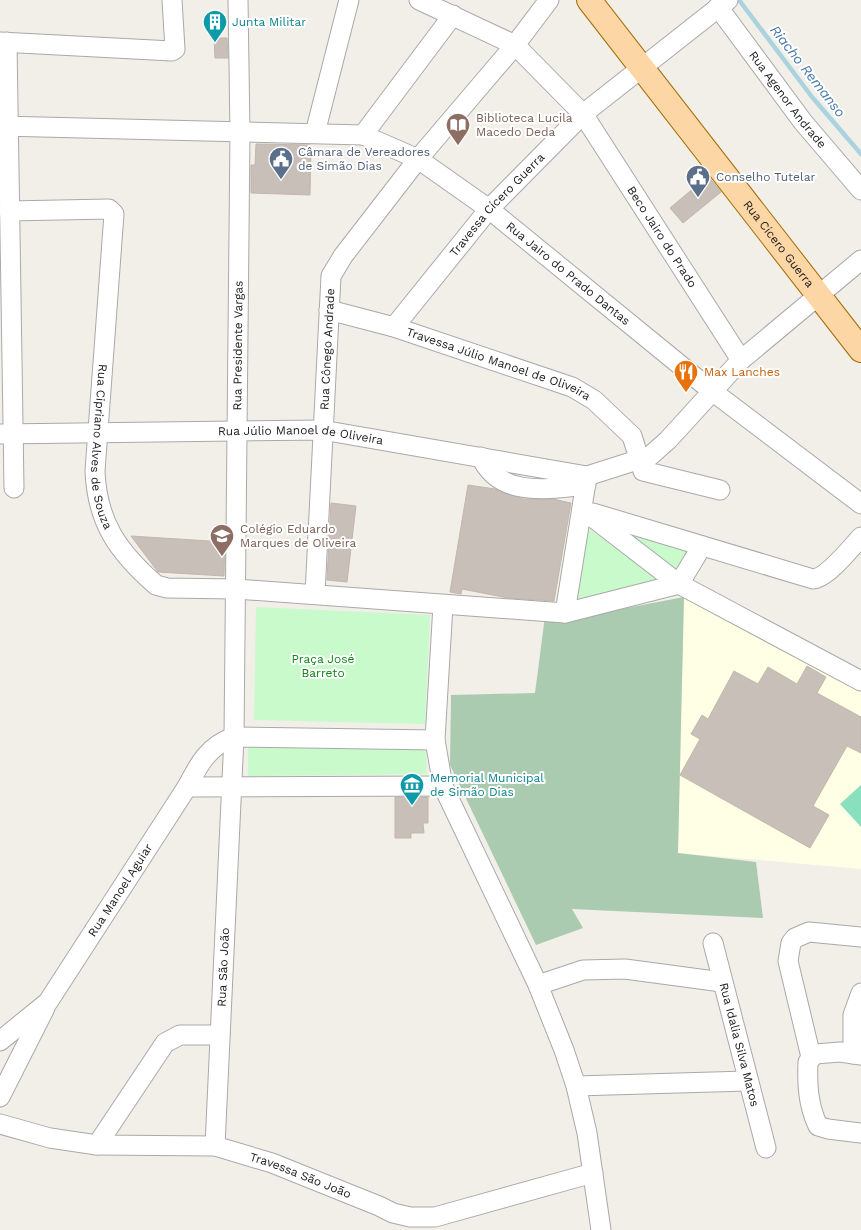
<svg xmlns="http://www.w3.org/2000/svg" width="861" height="1230" viewBox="0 0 861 1230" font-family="'Work Sans',sans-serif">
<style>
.education{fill:#ffffe5}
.cemetery{fill:#aacbaf}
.park{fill:#c8facc}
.pitch{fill:#88e0be}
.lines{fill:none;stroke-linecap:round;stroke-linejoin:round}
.stream{stroke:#aad3df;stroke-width:4.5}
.building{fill:#c7bfb8;stroke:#c4b6ab}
.minor-casing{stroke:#a9a9a9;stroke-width:21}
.major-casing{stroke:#a06b00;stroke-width:26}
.minor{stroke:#fff;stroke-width:19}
.major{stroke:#fcd6a4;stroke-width:24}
.labels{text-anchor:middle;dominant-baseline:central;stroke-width:4;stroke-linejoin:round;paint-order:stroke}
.culture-label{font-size:12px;fill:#0d838f;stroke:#fff;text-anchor:start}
.street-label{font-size:12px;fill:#222;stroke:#fff}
.education-label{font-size:12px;fill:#785e54;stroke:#fff;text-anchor:start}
.service-label{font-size:12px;fill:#4e5e75;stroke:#fff;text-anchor:start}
.food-label{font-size:12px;fill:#c56008;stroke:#fff;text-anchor:start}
.park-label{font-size:12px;fill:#0c8416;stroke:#fff}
.water-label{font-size:14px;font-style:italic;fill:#4a7aab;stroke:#fff}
</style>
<rect width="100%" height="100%" fill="#f2efe9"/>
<polygon class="education" points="684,597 861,690 861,869 678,853"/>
<polygon class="cemetery" points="684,597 678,853 756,862 763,918 572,909 583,928 536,945 450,765 451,695 535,693 545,616 564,620"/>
<g class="park">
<polygon points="623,525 690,548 675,570 620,534"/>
<polygon points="586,527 658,577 658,586 575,599"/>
<polygon points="256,607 430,615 425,724 254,720"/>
<polygon points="248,746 426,750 427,774 248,776"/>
</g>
<polygon class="pitch" points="861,785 861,827 840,804"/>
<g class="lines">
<polyline class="stream" points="739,0 812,97 861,154"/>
</g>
<g class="building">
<polygon points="214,38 227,38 228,58 215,58"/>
<polygon points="256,144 311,145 310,195 251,193 251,165 255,165"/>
<polygon points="708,176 721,192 683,223 670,208"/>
<polygon points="468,485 495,489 524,499 553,499 571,503 554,601 508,598 462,589 461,594 450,592"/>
<polygon points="331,503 356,506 347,582 327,580"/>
<polygon points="131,536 225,542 224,576 158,572"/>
<polygon points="807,666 826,677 817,693 861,717 861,753 847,746 813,806 829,815 810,848 680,775 700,739 691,734 702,715 708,719 734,671 758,684 768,667 797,684"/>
<polygon points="395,797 428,797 428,823 423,823 424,833 411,833 411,838 395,838"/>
</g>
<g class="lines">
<defs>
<g id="minor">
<path id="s1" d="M419 0 515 45 583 114 741 360"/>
<path id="s2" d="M718 7 803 122 861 190"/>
<polyline points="0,42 172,51 175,49 172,0"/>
<polyline points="7,42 14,488"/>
<path id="s3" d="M0 126 363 135 418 159 489 209 712 391 861 504"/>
<polyline points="315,133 349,0"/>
<polyline points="363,135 453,15"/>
<path id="s4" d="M9 211 109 209 114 214 95 471C97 522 118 552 156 585L167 588 236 589 565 613 679 584 702 546"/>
<path id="s5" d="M329 310 394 327 572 387 594 400 632 436 643 471 720 490"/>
<path id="s6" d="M394 327 489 209 583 114 728 0"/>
<path id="s7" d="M0 434 322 430 587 476 650 456 668 440 741 360 861 260"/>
<path d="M481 457C500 498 548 489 586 485"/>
<polyline points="583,510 679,584 861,681"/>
<path d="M593 513 813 579C827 578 851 548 861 537"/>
<path id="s8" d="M315 594 331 276 343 256 418 159 515 45 549 0"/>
<polyline points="443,605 435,740 443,786 538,985 564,1050 576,1086 587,1133 601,1230"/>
<polyline points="565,613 587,476"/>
<polyline points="187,787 443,786"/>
<path id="s9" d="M713 943 766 1148"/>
<polyline points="538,985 583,970 625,969 722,982"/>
<path id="s10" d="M0 1041 48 1002 187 787C199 764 208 746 234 737L435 740"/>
<polyline points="853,1054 853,1015 861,993"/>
<path d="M861 1055 840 1052 815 1054 808 1062C807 1084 808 1105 818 1126L828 1129 861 1133"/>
<polyline points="811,1057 788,961 791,943 795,938 809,932 861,937"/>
<polyline points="576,1086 747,1081"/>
<polyline points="0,1097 45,1008"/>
<path id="s11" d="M0 1124 50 1138 97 1145 215 1146 272 1163 379 1206 393 1213 410 1217H435L593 1173"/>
<polyline points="97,1145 165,1043 180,1035 220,1035"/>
<path id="s12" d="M215 1146 234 737 240 132 238 0"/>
</g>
<g id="major">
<path id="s13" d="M589 0 861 350"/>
</g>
</defs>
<use href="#minor" class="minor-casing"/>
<use href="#major" class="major-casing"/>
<use href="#minor" class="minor"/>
<use href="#major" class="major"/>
</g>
<defs>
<symbol id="building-pin" viewBox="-11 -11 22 30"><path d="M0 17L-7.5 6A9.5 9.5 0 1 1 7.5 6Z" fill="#0f9aa8" stroke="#fff"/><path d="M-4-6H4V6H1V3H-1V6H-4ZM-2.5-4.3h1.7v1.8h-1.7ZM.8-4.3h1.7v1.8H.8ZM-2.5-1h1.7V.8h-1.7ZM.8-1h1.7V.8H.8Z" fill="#fff"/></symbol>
<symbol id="library-pin" viewBox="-11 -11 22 30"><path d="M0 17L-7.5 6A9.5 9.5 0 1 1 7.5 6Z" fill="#8d6e63" stroke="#fff"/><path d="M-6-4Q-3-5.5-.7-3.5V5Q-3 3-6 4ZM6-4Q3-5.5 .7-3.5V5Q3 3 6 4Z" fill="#fff"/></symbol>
<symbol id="civic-pin" viewBox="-11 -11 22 30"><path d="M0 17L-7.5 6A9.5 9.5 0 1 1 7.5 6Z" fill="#5c6f8a" stroke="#fff"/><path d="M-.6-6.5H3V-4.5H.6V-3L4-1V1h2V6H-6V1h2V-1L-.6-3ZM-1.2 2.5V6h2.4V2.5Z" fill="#fff"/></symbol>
<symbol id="restaurant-pin" viewBox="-11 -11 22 30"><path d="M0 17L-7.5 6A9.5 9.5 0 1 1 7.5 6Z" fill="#e8710a" stroke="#fff"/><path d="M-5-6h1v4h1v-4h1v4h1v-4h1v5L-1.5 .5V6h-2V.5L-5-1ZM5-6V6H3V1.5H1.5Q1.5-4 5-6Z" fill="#fff"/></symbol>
<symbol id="school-pin" viewBox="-11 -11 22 30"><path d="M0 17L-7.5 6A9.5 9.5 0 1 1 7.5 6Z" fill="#8d6e63" stroke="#fff"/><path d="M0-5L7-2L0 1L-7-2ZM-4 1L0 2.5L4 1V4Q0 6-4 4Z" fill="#fff"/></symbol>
<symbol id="museum-pin" viewBox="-11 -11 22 30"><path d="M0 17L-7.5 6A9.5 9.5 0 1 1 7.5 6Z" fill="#0f9aa8" stroke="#fff"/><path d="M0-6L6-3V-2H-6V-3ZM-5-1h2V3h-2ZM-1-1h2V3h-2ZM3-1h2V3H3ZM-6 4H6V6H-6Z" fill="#fff"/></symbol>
</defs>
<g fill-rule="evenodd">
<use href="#building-pin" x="201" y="8" width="28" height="38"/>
<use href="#library-pin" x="444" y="111" width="28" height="38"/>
<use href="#civic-pin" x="267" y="145" width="28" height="38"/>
<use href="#civic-pin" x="684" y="163" width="28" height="38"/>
<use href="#restaurant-pin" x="672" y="358" width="28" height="38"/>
<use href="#school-pin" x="208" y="522" width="28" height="38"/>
<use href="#museum-pin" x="398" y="771" width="28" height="38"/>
</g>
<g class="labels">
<g class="culture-label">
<text x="232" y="22">Junta Militar</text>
<text x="430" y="778">Memorial Municipal<tspan x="430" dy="14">de Simão Dias</tspan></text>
</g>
<g class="street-label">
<text stroke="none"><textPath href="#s2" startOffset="116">Rua Agenor Andrade</textPath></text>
<text stroke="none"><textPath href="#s6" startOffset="160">Travessa Cícero Guerra</textPath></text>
<text stroke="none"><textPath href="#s1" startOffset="349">Beco Jairo do Prado</textPath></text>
<text stroke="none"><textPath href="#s13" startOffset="309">Rua Cícero Guerra</textPath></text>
<text stroke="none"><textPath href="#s3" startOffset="612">Rua Jairo do Prado Dantas</textPath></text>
<text stroke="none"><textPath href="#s12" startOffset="801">Rua Presidente Vargas</textPath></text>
<text stroke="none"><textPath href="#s8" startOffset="245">Rua Cônego Andrade</textPath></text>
<text stroke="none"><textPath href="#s5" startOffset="178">Travessa Júlio Manoel de Oliveira</textPath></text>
<text stroke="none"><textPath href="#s7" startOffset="301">Rua Júlio Manoel de Oliveira</textPath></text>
<text stroke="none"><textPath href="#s4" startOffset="341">Rua Cipriano Alves de Souza</textPath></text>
<text stroke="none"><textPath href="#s10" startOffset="195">Rua Manoel Aguiar</textPath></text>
<text stroke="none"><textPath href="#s12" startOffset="179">Rua São João</textPath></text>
<text stroke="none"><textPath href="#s9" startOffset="105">Rua Idalia Silva Matos</textPath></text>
<text stroke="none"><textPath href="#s11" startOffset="308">Travessa São João</textPath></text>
</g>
<g class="education-label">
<text x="476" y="118">Biblioteca Lucila<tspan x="476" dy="14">Macedo Deda</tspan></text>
<text x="240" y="529">Colégio Eduardo<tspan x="240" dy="14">Marques de Oliveira</tspan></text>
</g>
<g class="service-label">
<text x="298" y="152">Câmara de Vereadores<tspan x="298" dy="14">de Simão Dias</tspan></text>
<text x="716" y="177">Conselho Tutelar</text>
</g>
<g class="food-label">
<text x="704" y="372">Max Lanches</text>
</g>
<g class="park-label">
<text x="323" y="659">Praça José<tspan x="323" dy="14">Barreto</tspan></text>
</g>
<g class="water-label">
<text transform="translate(808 71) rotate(52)">Riacho Remanso</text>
</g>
</g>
</svg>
